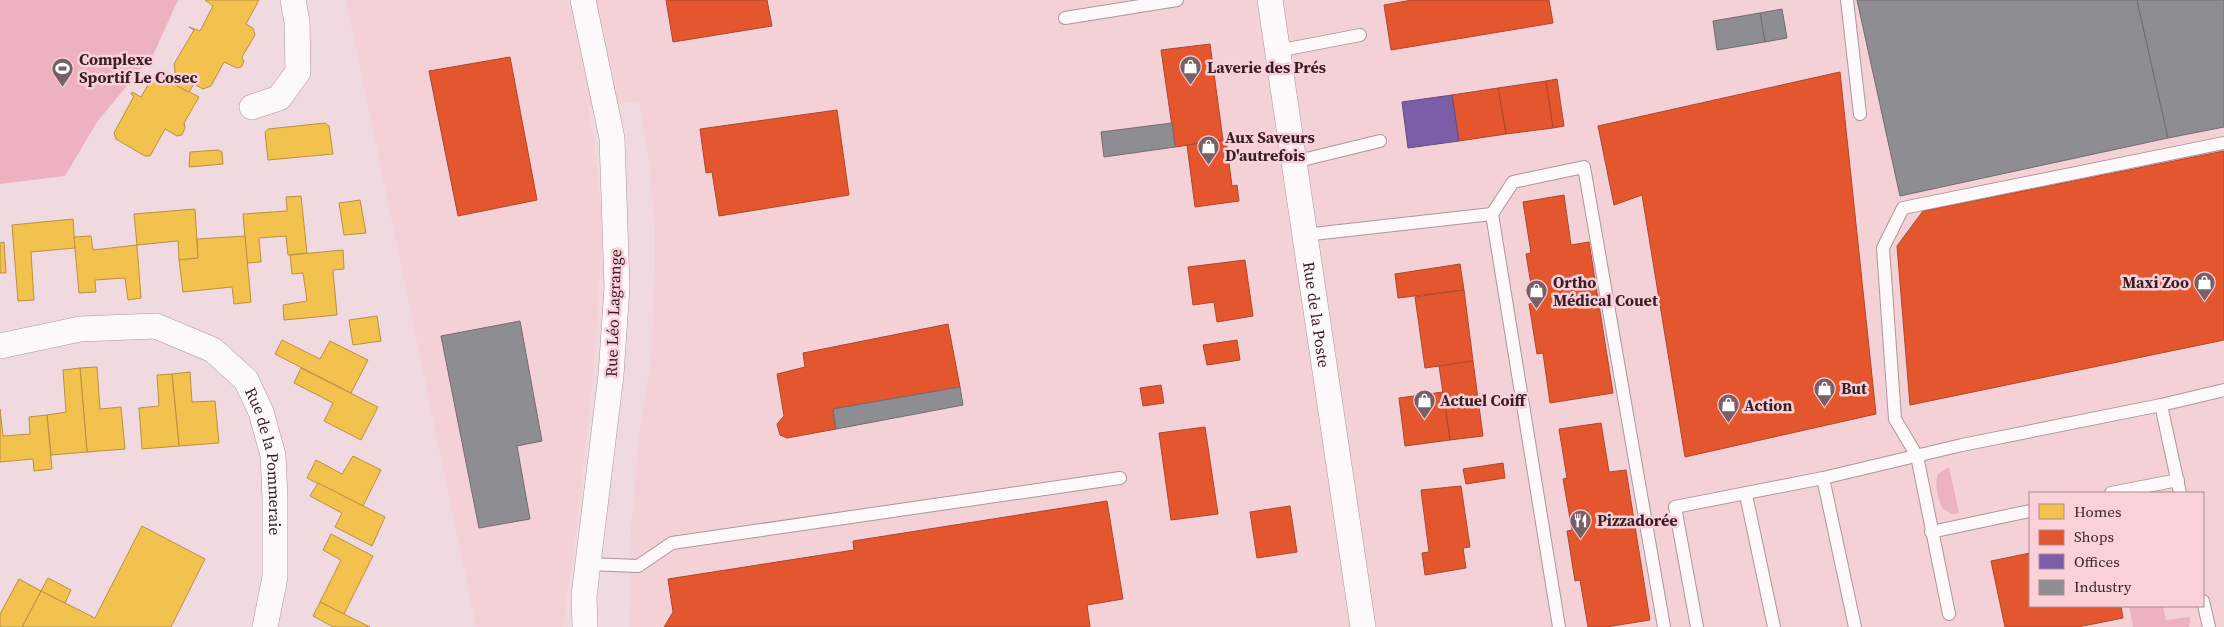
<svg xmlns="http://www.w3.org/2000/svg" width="2224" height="627" viewBox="0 0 2224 627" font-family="'Source Serif 4',serif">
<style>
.built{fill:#f4d0d7;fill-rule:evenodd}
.green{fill:#ecb2c0}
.homes{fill:#f2c14e;stroke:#ba9042}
.shops{fill:#e4572e;stroke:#b0462b}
.offices{fill:#7b5ea7;stroke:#674b80}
.industry{fill:#8d8d92;stroke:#746c71}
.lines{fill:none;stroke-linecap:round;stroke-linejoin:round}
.service-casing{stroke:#ac979b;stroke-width:14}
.minor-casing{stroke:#ac979b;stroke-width:26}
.service{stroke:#fdf9fa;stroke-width:12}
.minor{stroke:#fdf9fa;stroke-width:25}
.labels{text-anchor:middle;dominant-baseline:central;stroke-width:5;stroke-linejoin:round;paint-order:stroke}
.poi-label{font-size:16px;font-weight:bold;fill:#381f25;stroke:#fad1d9;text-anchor:start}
.street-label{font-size:16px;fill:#381f25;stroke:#fad1d9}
</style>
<rect width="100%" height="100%" fill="#f1dadf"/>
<path class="built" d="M346 0H2224V627H630L631 526 640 428 651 359 655 275V227L649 161 639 101 588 108 595 146 603 231 593 378 575 542 563 627H476ZM2030 493H2203V606H2030Z"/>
<g class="green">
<polygon points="0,0 178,0 154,53 97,122 65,176 0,184"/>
<path d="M1949 467 1959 513 1952 514 1942 508C1938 496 1934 486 1938 474Z"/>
<polygon points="2129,606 2163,606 2166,620 2190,617 2189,627 2133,627"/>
</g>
<g class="homes">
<polygon points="205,0 259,0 246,24 253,28 255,35 242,57 244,62 241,67 237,68 224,62 211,86 203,89 175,73 174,64 194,30 189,27 200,31 213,6"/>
<polygon points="160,76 199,97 184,123 185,128 182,135 177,136 165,129 150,156 145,156 116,139 114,133 134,96 131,94 132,92 141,97 152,78"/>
<polygon points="182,77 194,84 189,92 177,86"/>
<polygon points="325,123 329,126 333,154 268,160 265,132 268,129"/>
<polygon points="218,150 222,152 223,164 189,167 190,152"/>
<polygon points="301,196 307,253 288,255 286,236 259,238 261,262 247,263 243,214 287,211 286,197"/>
<polygon points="360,200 366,233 344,235 339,203"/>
<polygon points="195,209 198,258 179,260 178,241 137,245 134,214"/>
<polygon points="73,219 75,248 31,252 34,300 18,301 12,225"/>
<polygon points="91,236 93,250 137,245 141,298 128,300 125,278 95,280 96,292 79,293 74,237"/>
<polygon points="245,236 251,302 234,304 232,287 183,292 179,260 198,258 197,239"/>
<polygon points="4,242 6,273 0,273 0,243"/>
<polygon points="343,250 344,269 333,270 337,315 284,320 283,305 307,301 303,273 292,274 290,255"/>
<polygon points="377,316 381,341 353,345 349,320"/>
<polygon points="282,340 320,359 330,341 368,360 351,393 275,354"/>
<polygon points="97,367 100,409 121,407 125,449 87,452 80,368"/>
<polygon points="80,368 87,452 51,455 47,415 66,412 63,370"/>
<polygon points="301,368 378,407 361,440 324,421 333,403 294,383"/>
<polygon points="190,372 192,402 215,401 219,443 179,446 172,374"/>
<polygon points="172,374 179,446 142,449 139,408 159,406 157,375"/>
<polygon points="0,409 3,436 30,434 29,417 47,415 52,469 34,471 33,459 0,462"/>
<polygon points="353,456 381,470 363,506 307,478 316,460 342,474"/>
<polygon points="318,483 385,517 372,546 335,527 342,513 310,496"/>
<polygon points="142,526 205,559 171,627 22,627 41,591 95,618"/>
<polygon points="331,534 373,556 344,614 320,602 341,560 323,550"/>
<polygon points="48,578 71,590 65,603 41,591"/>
<polygon points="19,579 41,591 22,627 0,627 0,614"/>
<polygon points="320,602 370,627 333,627 313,616"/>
</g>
<g class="shops">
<polygon points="666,0 767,0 772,26 673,42"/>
<polygon points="1412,0 1549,0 1553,23 1391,50 1384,5"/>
<polygon points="1210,44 1223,140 1175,147 1161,50"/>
<polygon points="510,57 537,200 458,216 429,71"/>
<polygon points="1840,72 1876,414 1685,457 1642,195 1614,205 1598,126"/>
<polygon points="1557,79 1564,126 1553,128 1546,81"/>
<polygon points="1546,81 1553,128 1506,134 1498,88"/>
<polygon points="1498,88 1506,134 1459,141 1452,95"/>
<polygon points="837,110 849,195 719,216 712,172 706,173 700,129"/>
<polygon points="1226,140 1232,186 1237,185 1239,201 1195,207 1187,145"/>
<polygon points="2224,151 2224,340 1910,405 1897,246 1923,211"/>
<polygon points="1564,195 1571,245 1589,242 1613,393 1550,403 1543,353 1537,354 1529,304 1534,303 1526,254 1531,253 1523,202"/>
<polygon points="1245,260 1253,316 1217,322 1214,302 1193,305 1188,267"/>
<polygon points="1460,264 1464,290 1398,298 1395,274"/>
<polygon points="1464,290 1473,361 1425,368 1415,297"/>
<polygon points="948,324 960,387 833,409 836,429 787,438 780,435 777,424 784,416 777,374 805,367 803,353"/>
<polygon points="1237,340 1240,360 1207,365 1203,345"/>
<polygon points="1473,361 1483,436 1450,440 1439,366"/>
<polygon points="1161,385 1164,403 1143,406 1140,388"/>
<polygon points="1443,392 1450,440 1405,446 1399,398"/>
<polygon points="1601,423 1609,472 1626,470 1650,620 1606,627 1588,627 1580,580 1575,581 1567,531 1572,530 1563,479 1567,478 1559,429"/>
<polygon points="1205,427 1218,514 1171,520 1159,433"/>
<polygon points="1503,463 1505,478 1466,484 1463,469"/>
<polygon points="1461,486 1470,547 1463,548 1466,568 1425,575 1422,553 1429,552 1421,490"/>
<polygon points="1107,501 1123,599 1087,605 1090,627 664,627 673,612 668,579 854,550 853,541"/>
<polygon points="1290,506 1297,552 1257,558 1250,512"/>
<polygon points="2030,553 2030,606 2121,606 2123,618 2078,627 2005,627 1991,561"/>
</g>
<polygon class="offices" points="1452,95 1459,141 1408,148 1402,102"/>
<g class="industry">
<polygon points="1857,0 2137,0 2168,138 1900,196"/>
<polygon points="2137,0 2224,0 2224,127 2168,138"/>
<polygon points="1782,9 1787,38 1765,42 1760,13"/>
<polygon points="1760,13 1765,42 1717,50 1713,21"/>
<polygon points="1172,123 1175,147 1104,157 1101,132"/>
<polygon points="520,321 542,441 517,446 530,519 479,528 441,336"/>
<polygon points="960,387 963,405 836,429 833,409"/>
</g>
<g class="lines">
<defs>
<g id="service">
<polyline points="1847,0 1860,114"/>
<polyline points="1065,18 1177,0"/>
<polyline points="1277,51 1360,35"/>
<polyline points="1294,162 1380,141"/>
<polyline points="1492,214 1513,182 1584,167 1664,627"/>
<polyline points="1304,235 1492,214 1559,627"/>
<polyline points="2161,405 2224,390"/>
<polyline points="1823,478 1962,445 2161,405 2180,493"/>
<polyline points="2111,493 2178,480"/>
<polyline points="1746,495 1774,627"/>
<polyline points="1931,532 2030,511"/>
<polyline points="588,564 638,566 672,543 1120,478"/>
<polyline points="2203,601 2209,627"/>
<polyline points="1949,614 1917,456 1895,419 1883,248 1903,208 2224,143"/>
<polyline points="1697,627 1675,507 1823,478 1855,627"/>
</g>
<g id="minor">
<polyline points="583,0 612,138 617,287 611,375 584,596 585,627"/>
<path id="s1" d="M1270 0 1363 627"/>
<polyline points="252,107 279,98 298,72 297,22 293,0"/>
<path id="s2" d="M0 346 80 329 156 326 213 350 246 380 261 412 273 455 275 498V577L265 627"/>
</g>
</defs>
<use href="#service" class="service-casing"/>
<use href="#minor" class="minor-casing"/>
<use href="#service" class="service"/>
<use href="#minor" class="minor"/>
</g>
<defs>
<symbol id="shop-pin" viewBox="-11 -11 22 30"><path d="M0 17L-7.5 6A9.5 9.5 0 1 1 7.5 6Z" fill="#796066" stroke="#fad1d9"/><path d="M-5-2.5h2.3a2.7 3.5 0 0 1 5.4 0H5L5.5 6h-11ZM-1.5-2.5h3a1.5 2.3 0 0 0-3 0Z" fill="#fff"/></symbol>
<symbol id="stadium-pin" viewBox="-11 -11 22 30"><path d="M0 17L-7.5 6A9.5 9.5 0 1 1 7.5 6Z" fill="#796066" stroke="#fad1d9"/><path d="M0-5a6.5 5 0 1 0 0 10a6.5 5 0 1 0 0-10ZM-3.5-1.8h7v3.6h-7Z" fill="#fff"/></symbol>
<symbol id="restaurant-pin" viewBox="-11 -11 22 30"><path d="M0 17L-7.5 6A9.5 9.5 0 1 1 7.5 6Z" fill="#796066" stroke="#fad1d9"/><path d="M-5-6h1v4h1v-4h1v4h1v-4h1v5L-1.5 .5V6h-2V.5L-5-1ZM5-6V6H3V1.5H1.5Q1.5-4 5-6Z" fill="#fff"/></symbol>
</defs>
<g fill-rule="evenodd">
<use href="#shop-pin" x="1178" y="54" width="25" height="34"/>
<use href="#stadium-pin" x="50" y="56" width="25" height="34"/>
<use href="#shop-pin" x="1196" y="134" width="25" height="34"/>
<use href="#shop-pin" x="2192" y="270" width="25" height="34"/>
<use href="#shop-pin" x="1524" y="278" width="25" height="34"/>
<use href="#shop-pin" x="1812" y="376" width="25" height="34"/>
<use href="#shop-pin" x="1412" y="388" width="25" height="34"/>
<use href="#shop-pin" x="1716" y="392" width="25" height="34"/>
<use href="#restaurant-pin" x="1568" y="508" width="25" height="34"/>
</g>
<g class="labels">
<g class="poi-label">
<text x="79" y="59">Complexe<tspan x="79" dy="18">Sportif Le Cosec</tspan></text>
<text x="1207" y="67">Laverie des Prés</text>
<text x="1225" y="137">Aux Saveurs<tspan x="1225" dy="18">D'autrefois</tspan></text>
<text x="1553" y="282">Ortho<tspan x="1553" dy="18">Médical Couet</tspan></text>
<text x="2189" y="282" text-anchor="end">Maxi Zoo</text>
<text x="1841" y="388">But</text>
<text x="1440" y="400">Actuel Coiff</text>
<text x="1744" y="405">Action</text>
<text x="1597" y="520">Pizzadorée</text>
</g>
<g class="street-label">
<text transform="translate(613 313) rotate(-88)">Rue Léo Lagrange</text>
<text stroke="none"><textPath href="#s1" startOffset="318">Rue de la Poste</textPath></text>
<text stroke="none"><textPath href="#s2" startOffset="349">Rue de la Pommeraie</textPath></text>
</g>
</g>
<rect x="2029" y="492" width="175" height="115" fill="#fad1d9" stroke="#ac8a91"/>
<rect x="2039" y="504" width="25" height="15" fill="#f2c14e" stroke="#ac8a91"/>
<text x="2074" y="517" font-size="15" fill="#381f25">Homes</text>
<rect x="2039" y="530" width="25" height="15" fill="#e4572e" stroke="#ac8a91"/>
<text x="2074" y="542" font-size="15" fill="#381f25">Shops</text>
<rect x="2039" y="554" width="25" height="15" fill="#7b5ea7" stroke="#ac8a91"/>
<text x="2074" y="567" font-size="15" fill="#381f25">Offices</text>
<rect x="2039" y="580" width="25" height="15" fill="#8d8d92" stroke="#ac8a91"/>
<text x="2074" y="592" font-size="15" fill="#381f25">Industry</text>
</svg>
